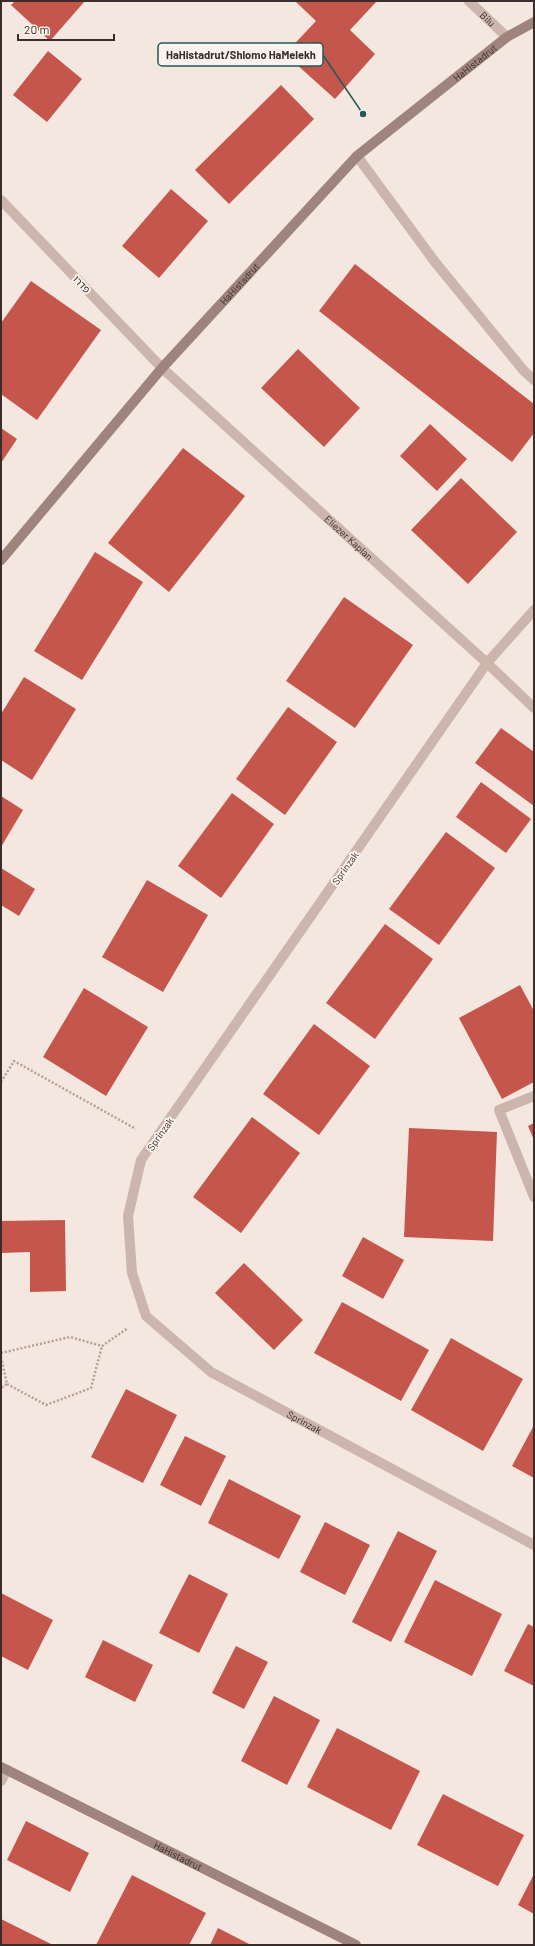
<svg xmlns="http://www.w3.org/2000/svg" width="535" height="1946" viewBox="0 0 535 1946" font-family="Barlow,'Noto Sans Hebrew',sans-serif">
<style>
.building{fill:#c5564c}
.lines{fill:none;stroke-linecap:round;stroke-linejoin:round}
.path{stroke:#b89f96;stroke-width:2.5;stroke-dasharray:2 2;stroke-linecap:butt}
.lane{stroke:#ccb5ac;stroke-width:10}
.street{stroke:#ccb5ac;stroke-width:10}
.secondary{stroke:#9f847d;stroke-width:10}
.labels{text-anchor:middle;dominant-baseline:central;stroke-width:4;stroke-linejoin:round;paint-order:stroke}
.street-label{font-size:10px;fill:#3a2d2b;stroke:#faf2ed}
.leader{fill:none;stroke:#205b56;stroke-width:1.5}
.callout-dot{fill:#205b56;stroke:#faf2ed;stroke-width:1.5}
.callout{fill:#faf2ed;stroke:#205b56;stroke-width:1.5}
.callout-label{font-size:11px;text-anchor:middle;font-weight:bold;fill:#3a2d2b}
</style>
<rect width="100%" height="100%" fill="#f3e7e0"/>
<g class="building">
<polygon points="15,1 85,1 50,41 11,5"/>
<polygon points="295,1 377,1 350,30 375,54 335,99 285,54 316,21"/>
<polygon points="48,51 82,79 47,122 13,95"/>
<polygon points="281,85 314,119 229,204 195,170"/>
<polygon points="171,189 208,221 159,278 122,246"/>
<polygon points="355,264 534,404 534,433 512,462 319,311"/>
<polygon points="31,281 101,330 37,420 1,394 1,323"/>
<polygon points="298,349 360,408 324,447 261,388"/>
<polygon points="430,424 467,459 437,491 400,456"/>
<polygon points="1,428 17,439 1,463"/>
<polygon points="183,448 245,496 169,592 108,543"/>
<polygon points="461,478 517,532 468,584 411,530"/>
<polygon points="95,552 143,582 82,680 34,651"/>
<polygon points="344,597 413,645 355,728 286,681"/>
<polygon points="24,677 76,709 32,780 1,760 1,714"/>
<polygon points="288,707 337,742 285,815 236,779"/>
<polygon points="501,728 534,752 534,806 475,763"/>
<polygon points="481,782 531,819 506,853 456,817"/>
<polygon points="232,793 274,824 221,898 178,866"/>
<polygon points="1,796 23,810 1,847"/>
<polygon points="446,832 495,868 439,945 389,909"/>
<polygon points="1,868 35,889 19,916 1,905"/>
<polygon points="147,880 208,915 163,992 102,957"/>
<polygon points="385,924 433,959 375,1039 326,1003"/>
<polygon points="520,985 534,1011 534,1082 502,1099 459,1018"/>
<polygon points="84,988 148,1027 106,1096 43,1057"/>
<polygon points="314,1024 370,1066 319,1135 263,1094"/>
<polygon points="252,1117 300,1153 241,1233 193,1197"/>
<polygon points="534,1123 534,1140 528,1126"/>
<polygon points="409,1128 497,1132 493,1241 404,1237"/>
<polygon points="65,1220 66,1291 30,1292 30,1252 1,1253 1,1221"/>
<polygon points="363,1237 404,1260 383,1299 342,1276"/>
<polygon points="244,1263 303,1320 274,1350 215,1293"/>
<polygon points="342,1302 429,1350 401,1401 314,1353"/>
<polygon points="451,1338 523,1379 483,1451 411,1410"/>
<polygon points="126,1389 177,1415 143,1483 91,1457"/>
<polygon points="534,1425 534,1478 512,1466"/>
<polygon points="185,1436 226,1456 201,1506 160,1485"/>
<polygon points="229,1479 301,1516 279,1559 208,1523"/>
<polygon points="325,1522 370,1545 345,1595 300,1572"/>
<polygon points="398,1531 437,1551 391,1642 352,1622"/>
<polygon points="189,1574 228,1594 199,1653 159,1633"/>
<polygon points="435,1580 502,1614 472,1676 404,1642"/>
<polygon points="1,1593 53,1620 28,1670 1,1656"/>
<polygon points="528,1624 534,1627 534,1686 504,1671"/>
<polygon points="103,1640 153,1665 135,1702 85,1677"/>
<polygon points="236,1646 268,1662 244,1709 212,1693"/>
<polygon points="274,1696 320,1720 287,1785 241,1761"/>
<polygon points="337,1728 420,1771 391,1830 307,1787"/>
<polygon points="443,1794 524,1835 498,1886 417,1845"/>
<polygon points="26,1821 89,1853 70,1892 7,1860"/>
<polygon points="534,1874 534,1914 518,1905"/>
<polygon points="132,1875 206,1913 189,1945 96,1945"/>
<polygon points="1,1919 53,1945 1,1945"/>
<polygon points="218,1928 251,1945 210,1945"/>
</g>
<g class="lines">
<g class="path">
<polyline points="1,1082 14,1061 136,1129"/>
<polyline points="1,1353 70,1337 102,1346 128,1328"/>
<polyline points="1,1357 7,1384 1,1388"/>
<polyline points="7,1384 46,1405 91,1388 102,1346"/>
</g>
<g class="lane">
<polyline points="357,156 435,262 524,371 534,380"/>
<polyline points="534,1096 499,1110 534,1197"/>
</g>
<g class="street">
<path id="s1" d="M469 1 507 37"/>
<path id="s2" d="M1 200 162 368 487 663 534 708"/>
<path id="s3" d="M534 610 487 663 141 1160 128 1216 132 1273 146 1316 211 1372 534 1545"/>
<polyline points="1,1781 7,1770"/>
</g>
<g class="secondary">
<path id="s4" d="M1 560 162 368 357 156 507 37 534 22"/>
<path id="s5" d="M1 1767 356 1945"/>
</g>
</g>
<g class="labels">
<g class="street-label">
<text stroke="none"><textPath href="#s1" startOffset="26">Bilu</textPath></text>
<text stroke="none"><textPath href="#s4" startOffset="689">HaHistadrut</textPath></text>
<text transform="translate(82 284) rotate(46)">פדרו</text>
<text stroke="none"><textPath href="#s4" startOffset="365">HaHistadrut</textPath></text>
<text stroke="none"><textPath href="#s2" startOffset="485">Eliezer Kaplan</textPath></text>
<text transform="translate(345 868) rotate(-55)">Sprinzak</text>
<text transform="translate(160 1134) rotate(-55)">Sprinzak</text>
<text stroke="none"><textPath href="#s3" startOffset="1028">Sprinzak</textPath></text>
<text stroke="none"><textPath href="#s5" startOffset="198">HaHistadrut</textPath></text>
</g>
</g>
<path class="leader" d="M363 114L323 55"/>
<circle class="callout-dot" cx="363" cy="114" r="4"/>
<rect class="callout" x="158" y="43" width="165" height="23" rx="4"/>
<g class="callout-label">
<text x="241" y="59">HaHistadrut/Shlomo HaMelekh</text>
</g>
<rect width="535" height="1946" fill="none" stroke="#3a2d2b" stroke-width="4"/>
<path d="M18 34v6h96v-6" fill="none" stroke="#3a2d2b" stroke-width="2"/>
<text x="24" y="34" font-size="12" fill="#3a2d2b" stroke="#faf2ed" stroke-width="3" paint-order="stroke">20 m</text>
</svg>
